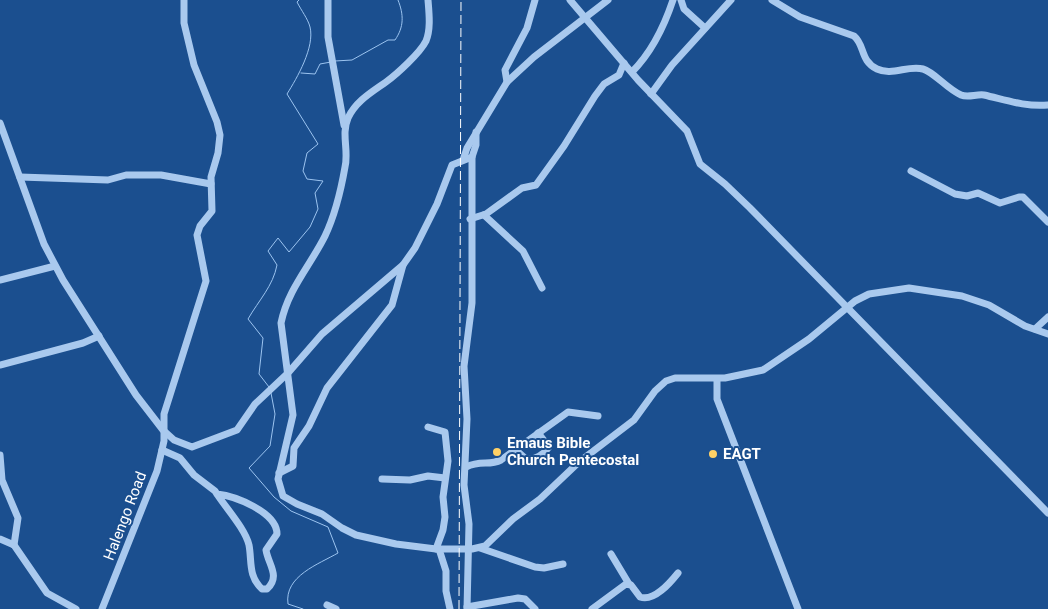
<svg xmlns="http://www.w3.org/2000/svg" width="1048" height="609" viewBox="0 0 1048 609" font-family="Roboto,sans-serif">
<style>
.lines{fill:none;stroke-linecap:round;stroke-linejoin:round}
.stream{stroke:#9cc4f0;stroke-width:1}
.minor{stroke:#a9c9ee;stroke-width:7}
.rail{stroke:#fff;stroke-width:1;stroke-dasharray:9 4;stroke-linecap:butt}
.poi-dot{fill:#ffd166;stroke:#1b4f8f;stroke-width:2}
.labels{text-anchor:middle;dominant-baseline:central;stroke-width:4;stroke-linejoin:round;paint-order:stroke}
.poi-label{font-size:15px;font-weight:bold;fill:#fff;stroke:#1b4f8f;text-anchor:start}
.street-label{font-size:15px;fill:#fff;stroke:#1b4f8f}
</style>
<rect width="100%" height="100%" fill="#1b4f8f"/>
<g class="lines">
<g class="stream">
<path d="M335 61 352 60 388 40H395C404 27 404 15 398 0"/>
<polyline points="301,73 315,74 320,64 331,62"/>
<path d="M269 387 259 374 263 338 248 319C259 300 273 286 277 265L268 251 278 238 289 252 310 227 318 209 315 193 323 181 307 179 303 171 307 153 318 144 287 94C297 78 315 47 310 27 308 19 301 10 297 2L299 0"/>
<path d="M271 393 275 414 270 446 249 468 274 497 291 511 328 527 338 553C319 564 284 576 288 604L303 609"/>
</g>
<g class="minor">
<polyline points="328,0 328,37 344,125"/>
<path d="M428 0C429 13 431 29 426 41 420 53 397 74 386 82 372 92 356 101 348 118 341 134 349 151 345 167 341 190 335 215 325 236 310 266 288 289 281 323L293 415 278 479 283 496 297 504 322 514 342 528 356 535 396 544 436 549H472L485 546 513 519 540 499 579 462 634 420 655 391 666 381 675 378H725L763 370 809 339 855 301 869 294 909 288 962 296 989 305 1025 326 1048 334"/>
<polyline points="570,0 638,80 687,131 700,164 725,184 750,208 1048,513"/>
<polyline points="681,0 684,9 705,28"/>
<path d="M772 0 800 17 854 36C865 45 860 61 877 69 892 76 908 65 923 69 934 72 947 89 961 95 968 98 976 94 984 95 1006 100 1025 107 1048 105"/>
<path d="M632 72C652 52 664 27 673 0"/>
<polyline points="507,82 505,70 527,28 535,0"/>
<polyline points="651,94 672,65 731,0"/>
<polyline points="0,123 44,244 63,280 136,395 163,430 174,440 192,447 237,430 255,404 288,373 322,334 403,265 415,248 437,204 452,165 472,157 476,145 476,132"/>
<polyline points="463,160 467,148 507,82 534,57 608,0"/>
<polyline points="911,171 955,194 967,196 978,193 1000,203 1019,197 1023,197 1048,222"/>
<polyline points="20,177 108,180 126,175 161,175 211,184"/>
<polyline points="484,215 523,251 542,288"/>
<polyline points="470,219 486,214 522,188 536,185 564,146 595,96 604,84 619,75 624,63"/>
<polyline points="0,280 55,266"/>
<polyline points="1035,329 1048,317"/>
<polyline points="0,365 83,343 99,336"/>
<polyline points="717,379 717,399 798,609"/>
<polyline points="428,427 445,432 448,461 443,497 445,517 443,530 436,549"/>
<path d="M162 450 180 458 194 475 215 491C224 506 245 528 249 545 252 561 248 576 262 589H267C281 576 268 564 266 550L277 534C277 512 235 496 217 494"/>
<path d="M516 450 526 459C535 461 544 454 549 447L538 433"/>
<polyline points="0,455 2,480 18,518 14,545"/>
<path d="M466 467C481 460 489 466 501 460L568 412 598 416"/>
<polyline points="279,473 293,466 294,448 309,426 327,388 392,305 403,265"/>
<polyline points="382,479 410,480 428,476 445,478"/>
<polyline points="0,539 14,545 47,593 76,609"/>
<polyline points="480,548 535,567 544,568 563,564"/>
<polyline points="439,549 446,571 446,591 450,609"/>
<polyline points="611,554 629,584"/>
<polyline points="327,605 336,609"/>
<polyline points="467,607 518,598 525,599 535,609"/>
<polyline points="102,609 157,471 164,441 164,414 206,281 197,235 200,226 212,211 211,177 218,153 220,135 217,122 194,65 184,23 184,0"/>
<polyline points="467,609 469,524 464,485 467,419 464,366 472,303 472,157"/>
<path d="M592 609 626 584 631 585 640 597C654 602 670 583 678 573"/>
</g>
<polyline class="rail" points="459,609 461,0"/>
</g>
<g class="poi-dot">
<circle cx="497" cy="452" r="5"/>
<circle cx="713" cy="454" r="5"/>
</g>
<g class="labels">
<g class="poi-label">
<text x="507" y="443">Emaus Bible<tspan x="507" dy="17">Church Pentecostal</tspan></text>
<text x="723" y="454">EAGT</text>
</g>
<g class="street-label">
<text transform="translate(125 516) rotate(-69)">Halengo Road</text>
</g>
</g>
</svg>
